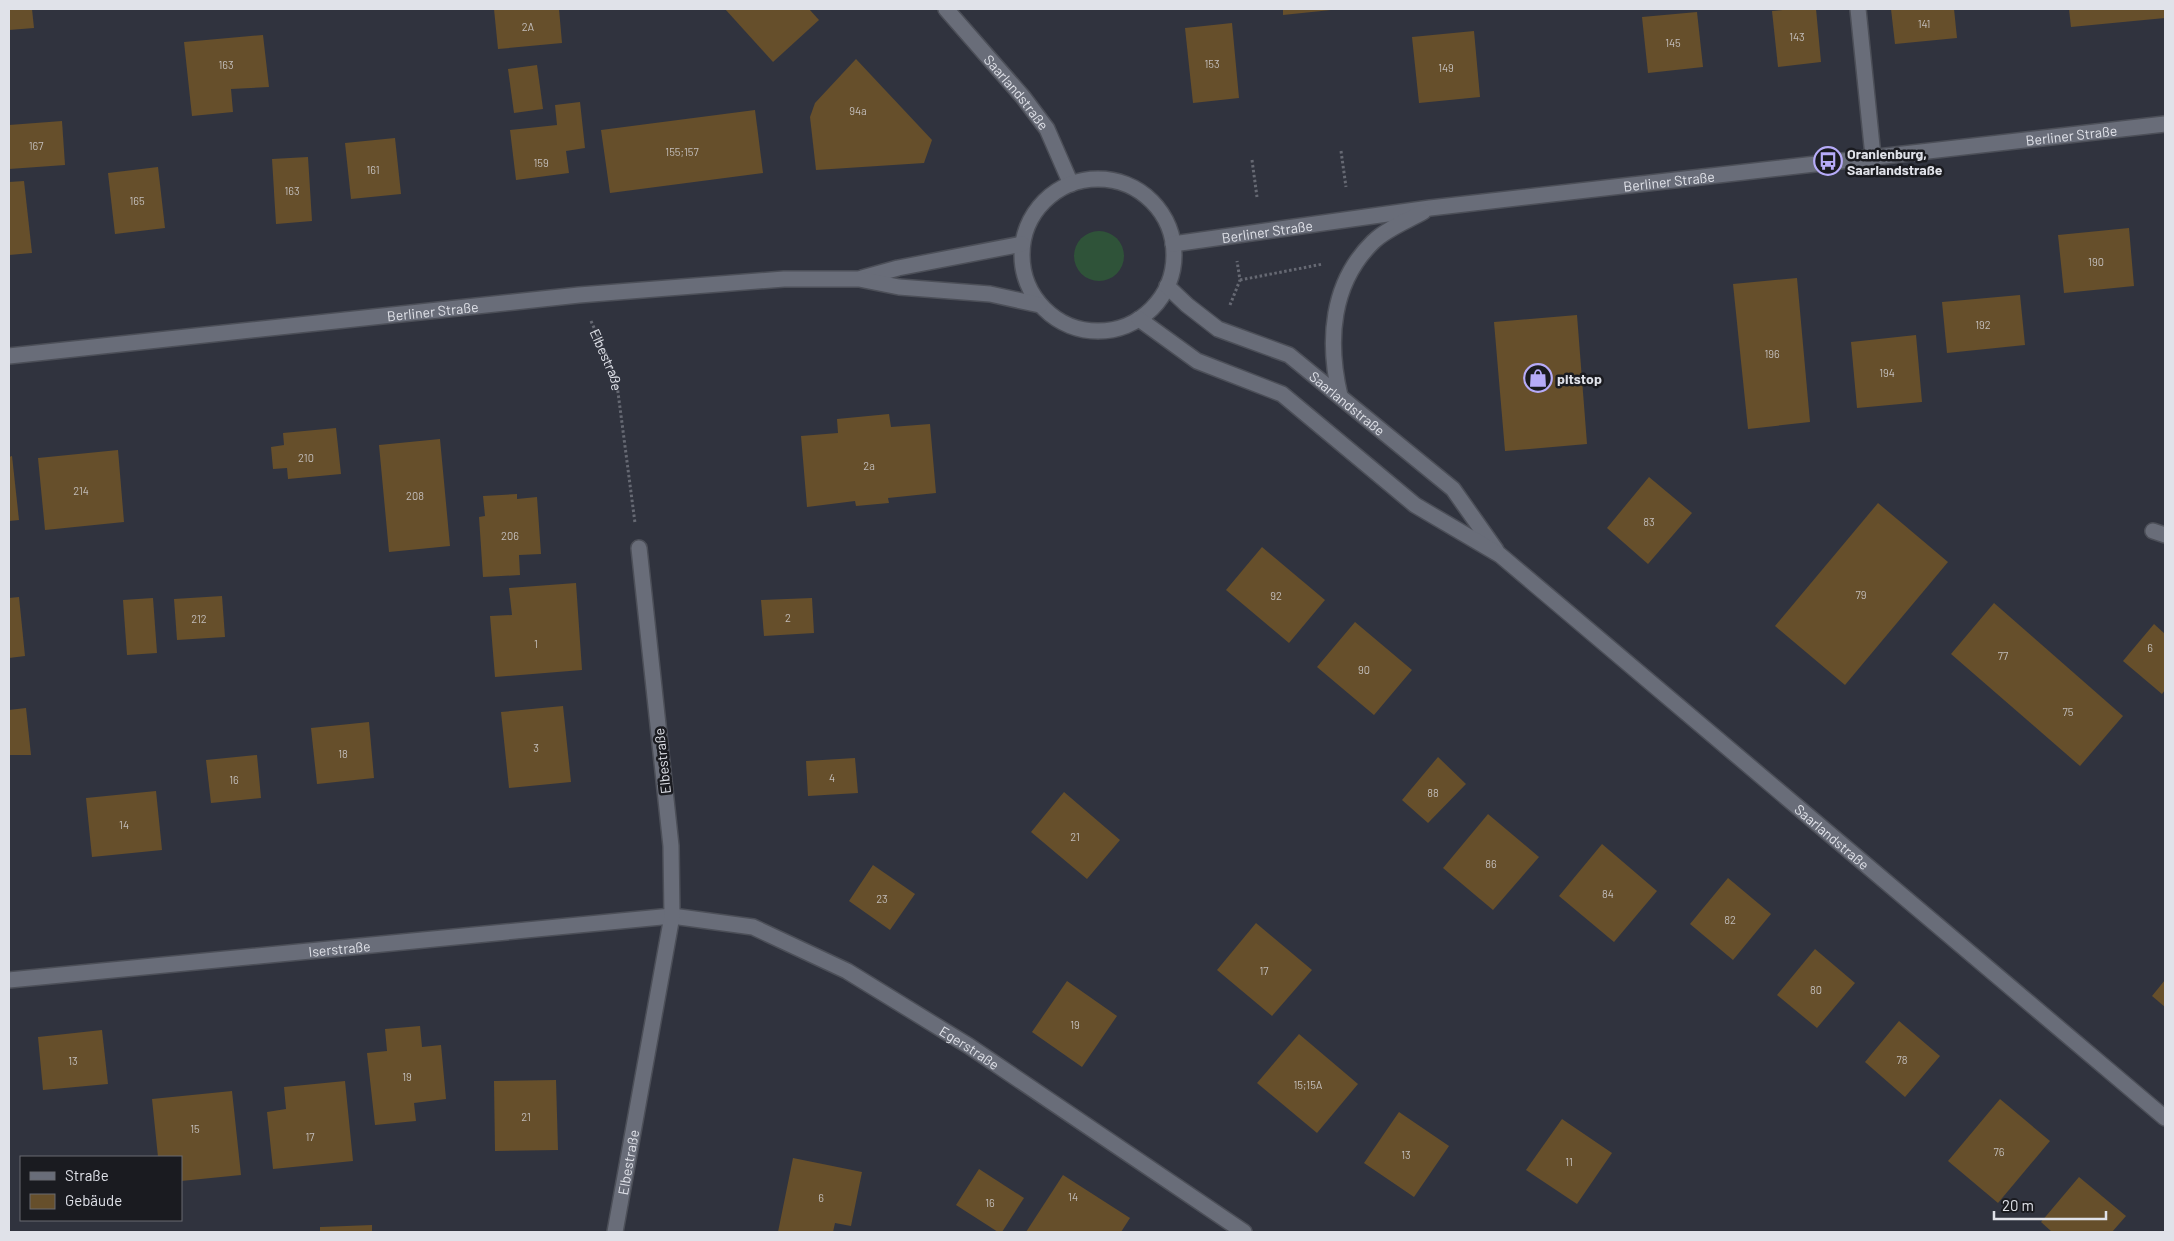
<svg xmlns="http://www.w3.org/2000/svg" width="2174" height="1241" viewBox="0 0 2174 1241" font-family="Barlow,sans-serif">
<style>
.green{fill:#2f5339}
.building{fill:#664f2b}
.lines{fill:none;stroke-linecap:round;stroke-linejoin:round}
.street-casing{stroke:#4c4f58;stroke-width:18}
.secondary-casing{stroke:#4c4f58;stroke-width:18}
.path{stroke:#666973;stroke-width:3;stroke-dasharray:2.5 2.5;stroke-linecap:butt}
.street{stroke:#696d79;stroke-width:15}
.secondary{stroke:#696d79;stroke-width:15}
.labels{text-anchor:middle;dominant-baseline:central;stroke-width:5;stroke-linejoin:round;paint-order:stroke}
.number-label{font-size:11px;fill:#c2bdba}
.street-label{font-size:14px;fill:#e0e2e9;stroke:#1a1b20}
.poi-label{font-size:14px;font-weight:bold;fill:#e0e2e9;stroke:#1a1b20;text-anchor:start}
</style>
<rect width="100%" height="100%" fill="#30333e"/>
<circle class="green" cx="1099" cy="256" r="25"/>
<g class="building">
<polygon points="9,9 32,9 34,28 9,30"/>
<polygon points="494,9 559,9 562,43 498,49"/>
<polygon points="725,9 809,9 819,20 773,62"/>
<polygon points="1283,9 1331,9 1331,10 1283,15"/>
<polygon points="1792,9 1816,9 1821,62 1778,67 1772,11"/>
<polygon points="1891,9 1954,9 1957,38 1895,44"/>
<polygon points="2069,9 2165,9 2165,18 2071,27"/>
<polygon points="1697,12 1703,67 1648,73 1642,17"/>
<polygon points="1232,23 1239,98 1193,103 1185,28"/>
<polygon points="1474,31 1480,97 1419,103 1412,37"/>
<polygon points="263,35 269,87 231,89 233,112 192,116 184,42"/>
<polygon points="856,59 932,140 924,163 816,170 810,117 815,103"/>
<polygon points="537,65 543,109 514,113 508,69"/>
<polygon points="580,102 585,148 566,151 569,173 516,180 510,130 557,125 555,105"/>
<polygon points="755,110 763,173 610,193 601,130"/>
<polygon points="62,121 65,165 9,169 9,125"/>
<polygon points="395,138 401,194 351,199 345,143"/>
<polygon points="308,157 312,221 276,224 272,159"/>
<polygon points="158,167 165,228 115,234 108,173"/>
<polygon points="24,181 32,253 9,255 9,182"/>
<polygon points="2129,228 2134,286 2064,293 2058,235"/>
<polygon points="1797,278 1810,422 1748,429 1733,284"/>
<polygon points="2020,295 2025,345 1947,353 1942,302"/>
<polygon points="1577,315 1587,444 1505,451 1494,322"/>
<polygon points="1916,335 1922,402 1857,408 1851,342"/>
<polygon points="889,414 891,427 930,424 936,493 888,498 889,503 856,506 855,501 807,507 801,436 838,433 837,419"/>
<polygon points="336,428 341,474 288,479 287,468 273,469 271,447 284,445 283,433"/>
<polygon points="440,439 450,546 389,552 379,445"/>
<polygon points="118,450 124,522 45,530 38,458"/>
<polygon points="12,456 19,520 9,521 9,457"/>
<polygon points="1649,477 1692,513 1648,564 1607,528"/>
<polygon points="517,494 517,499 537,497 541,554 519,555 520,575 483,577 479,517 485,516 483,496"/>
<polygon points="1878,503 1948,562 1845,685 1775,626"/>
<polygon points="1262,547 1325,600 1289,643 1226,590"/>
<polygon points="576,583 582,670 495,677 490,616 512,615 509,588"/>
<polygon points="222,596 225,637 177,640 174,599"/>
<polygon points="19,597 25,656 9,658 9,598"/>
<polygon points="153,598 157,653 127,655 123,600"/>
<polygon points="812,598 814,633 764,636 761,600"/>
<polygon points="1994,603 2123,716 2080,766 1951,654"/>
<polygon points="1355,622 1412,670 1374,715 1317,667"/>
<polygon points="2154,624 2165,634 2165,690 2162,694 2123,661"/>
<polygon points="563,706 571,782 509,788 501,712"/>
<polygon points="26,708 31,755 9,755 9,710"/>
<polygon points="369,722 374,778 317,784 311,728"/>
<polygon points="257,755 261,798 211,803 206,760"/>
<polygon points="1438,757 1466,784 1428,823 1402,800"/>
<polygon points="855,758 858,793 808,796 806,761"/>
<polygon points="156,791 162,850 92,857 86,798"/>
<polygon points="1064,792 1120,840 1087,879 1031,832"/>
<polygon points="1488,814 1539,857 1493,910 1443,868"/>
<polygon points="1602,844 1657,891 1614,942 1559,896"/>
<polygon points="873,865 915,894 890,930 849,901"/>
<polygon points="1728,878 1771,914 1733,960 1690,924"/>
<polygon points="1256,923 1312,970 1272,1016 1217,970"/>
<polygon points="1815,949 1855,983 1817,1028 1777,995"/>
<polygon points="2165,980 2165,1007 2152,996"/>
<polygon points="1067,981 1117,1016 1082,1067 1032,1032"/>
<polygon points="1899,1021 1940,1056 1905,1097 1865,1062"/>
<polygon points="420,1026 422,1047 441,1045 446,1099 414,1103 416,1121 375,1125 367,1053 387,1051 385,1029"/>
<polygon points="102,1030 108,1084 43,1090 38,1037"/>
<polygon points="1299,1034 1358,1084 1317,1133 1257,1083"/>
<polygon points="556,1080 558,1150 495,1151 494,1081"/>
<polygon points="345,1081 353,1161 273,1169 267,1112 286,1109 284,1087"/>
<polygon points="232,1091 241,1175 181,1181 181,1157 158,1157 152,1099"/>
<polygon points="2000,1099 2050,1141 1998,1203 1948,1161"/>
<polygon points="1399,1112 1449,1146 1414,1197 1364,1163"/>
<polygon points="1562,1119 1612,1153 1577,1204 1526,1170"/>
<polygon points="793,1158 862,1172 851,1226 835,1223 833,1232 778,1232"/>
<polygon points="979,1169 1024,1198 1002,1232 998,1232 956,1205"/>
<polygon points="1063,1175 1130,1218 1121,1232 1026,1232"/>
<polygon points="2079,1177 2126,1216 2112,1232 2052,1232 2041,1222"/>
<polygon points="372,1225 372,1232 320,1232 320,1227"/>
</g>
<g class="lines">
<defs>
<g id="street">
<polyline points="1858,9 1873,156"/>
<polyline points="2153,531 2165,535"/>
<path id="s2" d="M9 980 672 916 753 927 847 971 969 1046 1244 1232"/>
<path id="s3" d="M615 1232 672 916 671 846 639 548"/>
</g>
<g id="secondary">
<path id="s4" d="M946 9 1023 97 1047 129 1071 184"/>
<circle cx="1098" cy="255" r="76"/>
<path id="s5" d="M1173 244 1430 208 2165 124"/>
<polyline points="862,278 898,268 1022,244"/>
<path id="s6" d="M1167 286 1187 305 1218 329 1289 355 1453 489 1496 550"/>
<path id="s7" d="M1139 319 1197 361 1282 394 1415 505 1500 555 2165 1118"/>
<path id="s8" d="M9 356 579 295 784 279H859L899 287 990 294 1040 305"/>
<path d="M1340 396C1327 341 1331 283 1373 242 1386 229 1407 221 1423 212"/>
</g>
</defs>
<use href="#street" class="street-casing"/>
<use href="#secondary" class="secondary-casing"/>
<g class="path">
<polyline points="1341,151 1346,187"/>
<polyline points="1252,160 1257,197"/>
<polyline points="1240,280 1323,264"/>
<polyline points="1230,305 1240,280 1237,261"/>
<path id="s1" d="M591 321 616 377 635 523"/>
</g>
<use href="#street" class="street"/>
<use href="#secondary" class="secondary"/>
</g>
<defs>
<symbol id="bus-ring" viewBox="-11 -11 22 22"><circle r="9.5" fill="#1a1b20" stroke="#b6abf8" stroke-width="1.5"/><path d="M-5-6H5V4H4V6H2V4H-2V6H-4V4H-5ZM-3.5-4V0h7V-4ZM-3.5 1.2v1.5H-2V1.2ZM2 1.2v1.5H3.5V1.2Z" fill="#b6abf8"/></symbol>
<symbol id="shop-ring" viewBox="-11 -11 22 22"><circle r="9.5" fill="#1a1b20" stroke="#b6abf8" stroke-width="1.5"/><path d="M-5-2.5h2.3a2.7 3.5 0 0 1 5.4 0H5L5.5 6h-11ZM-1.5-2.5h3a1.5 2.3 0 0 0-3 0Z" fill="#b6abf8"/></symbol>
</defs>
<g fill-rule="evenodd">
<use href="#bus-ring" x="1812" y="145" width="32" height="32"/>
<use href="#shop-ring" x="1522" y="362" width="32" height="32"/>
</g>
<g class="labels">
<g class="number-label">
<text x="1924" y="23">141</text>
<text x="528" y="26">2A</text>
<text x="1797" y="36">143</text>
<text x="1673" y="42">145</text>
<text x="1212" y="63">153</text>
<text x="226" y="64">163</text>
<text x="1446" y="67">149</text>
<text x="858" y="110">94a</text>
<text x="36" y="145">167</text>
<text x="682" y="151">155;157</text>
<text x="541" y="162">159</text>
<text x="373" y="169">161</text>
<text x="292" y="190">163</text>
<text x="137" y="200">165</text>
<text x="2096" y="261">190</text>
<text x="1983" y="324">192</text>
<text x="1772" y="353">196</text>
<text x="1887" y="372">194</text>
<text x="306" y="457">210</text>
<text x="869" y="465">2a</text>
<text x="81" y="490">214</text>
<text x="415" y="495">208</text>
<text x="1649" y="521">83</text>
<text x="510" y="535">206</text>
<text x="1861" y="594">79</text>
<text x="1276" y="595">92</text>
<text x="788" y="617">2</text>
<text x="199" y="618">212</text>
<text x="536" y="643">1</text>
<text x="2150" y="647">6</text>
<text x="2003" y="655">77</text>
<text x="1364" y="669">90</text>
<text x="2068" y="711">75</text>
<text x="536" y="747">3</text>
<text x="343" y="753">18</text>
<text x="832" y="777">4</text>
<text x="234" y="779">16</text>
<text x="1433" y="792">88</text>
<text x="124" y="824">14</text>
<text x="1075" y="836">21</text>
<text x="1491" y="863">86</text>
<text x="1608" y="893">84</text>
<text x="882" y="898">23</text>
<text x="1730" y="919">82</text>
<text x="1264" y="970">17</text>
<text x="1816" y="989">80</text>
<text x="1075" y="1024">19</text>
<text x="1902" y="1059">78</text>
<text x="73" y="1060">13</text>
<text x="407" y="1076">19</text>
<text x="1308" y="1084">15;15A</text>
<text x="526" y="1116">21</text>
<text x="195" y="1128">15</text>
<text x="310" y="1136">17</text>
<text x="1999" y="1151">76</text>
<text x="1406" y="1154">13</text>
<text x="1569" y="1161">11</text>
<text x="1073" y="1196">14</text>
<text x="821" y="1197">6</text>
<text x="990" y="1202">16</text>
</g>
<g class="street-label">
<text stroke="none"><textPath href="#s4" startOffset="109">Saarlandstraße</textPath></text>
<text stroke="none"><textPath href="#s5" startOffset="905">Berliner Straße</textPath></text>
<text stroke="none"><textPath href="#s5" startOffset="500">Berliner Straße</textPath></text>
<text stroke="none"><textPath href="#s5" startOffset="95">Berliner Straße</textPath></text>
<text stroke="none"><textPath href="#s8" startOffset="426">Berliner Straße</textPath></text>
<text stroke="none"><textPath href="#s1" startOffset="42">Elbestraße</textPath></text>
<text stroke="none"><textPath href="#s6" startOffset="218">Saarlandstraße</textPath></text>
<text transform="translate(662 761) rotate(-96)">Elbestraße</text>
<text stroke="none"><textPath href="#s7" startOffset="870">Saarlandstraße</textPath></text>
<text stroke="none"><textPath href="#s2" startOffset="332">Iserstraße</textPath></text>
<text stroke="none"><textPath href="#s2" startOffset="996">Egerstraße</textPath></text>
<text stroke="none"><textPath href="#s3" startOffset="71">Elbestraße</textPath></text>
</g>
<g class="poi-label">
<text x="1847" y="153">Oranienburg,<tspan x="1847" dy="16">Saarlandstraße</tspan></text>
<text x="1557" y="378">pitstop</text>
</g>
</g>
<rect width="2174" height="1241" fill="none" stroke="#e0e2e9" stroke-width="20"/>
<rect x="20" y="1156" width="162" height="65" fill="#1a1b20" stroke="#696b70"/>
<rect x="30" y="1172" width="25" height="8" fill="#696d79" stroke="#696b70"/>
<text x="65" y="1181" font-size="15" fill="#e0e2e9">Straße</text>
<rect x="30" y="1194" width="25" height="15" fill="#664f2b" stroke="#696b70"/>
<text x="65" y="1206" font-size="15" fill="#e0e2e9">Gebäude</text>
<path d="M1994 1211v8h112v-8" fill="none" stroke="#e0e2e9" stroke-width="2.5"/>
<text x="2002" y="1211" font-size="15" fill="#e0e2e9" stroke="#1a1b20" stroke-width="4" paint-order="stroke">20 m</text>
</svg>
